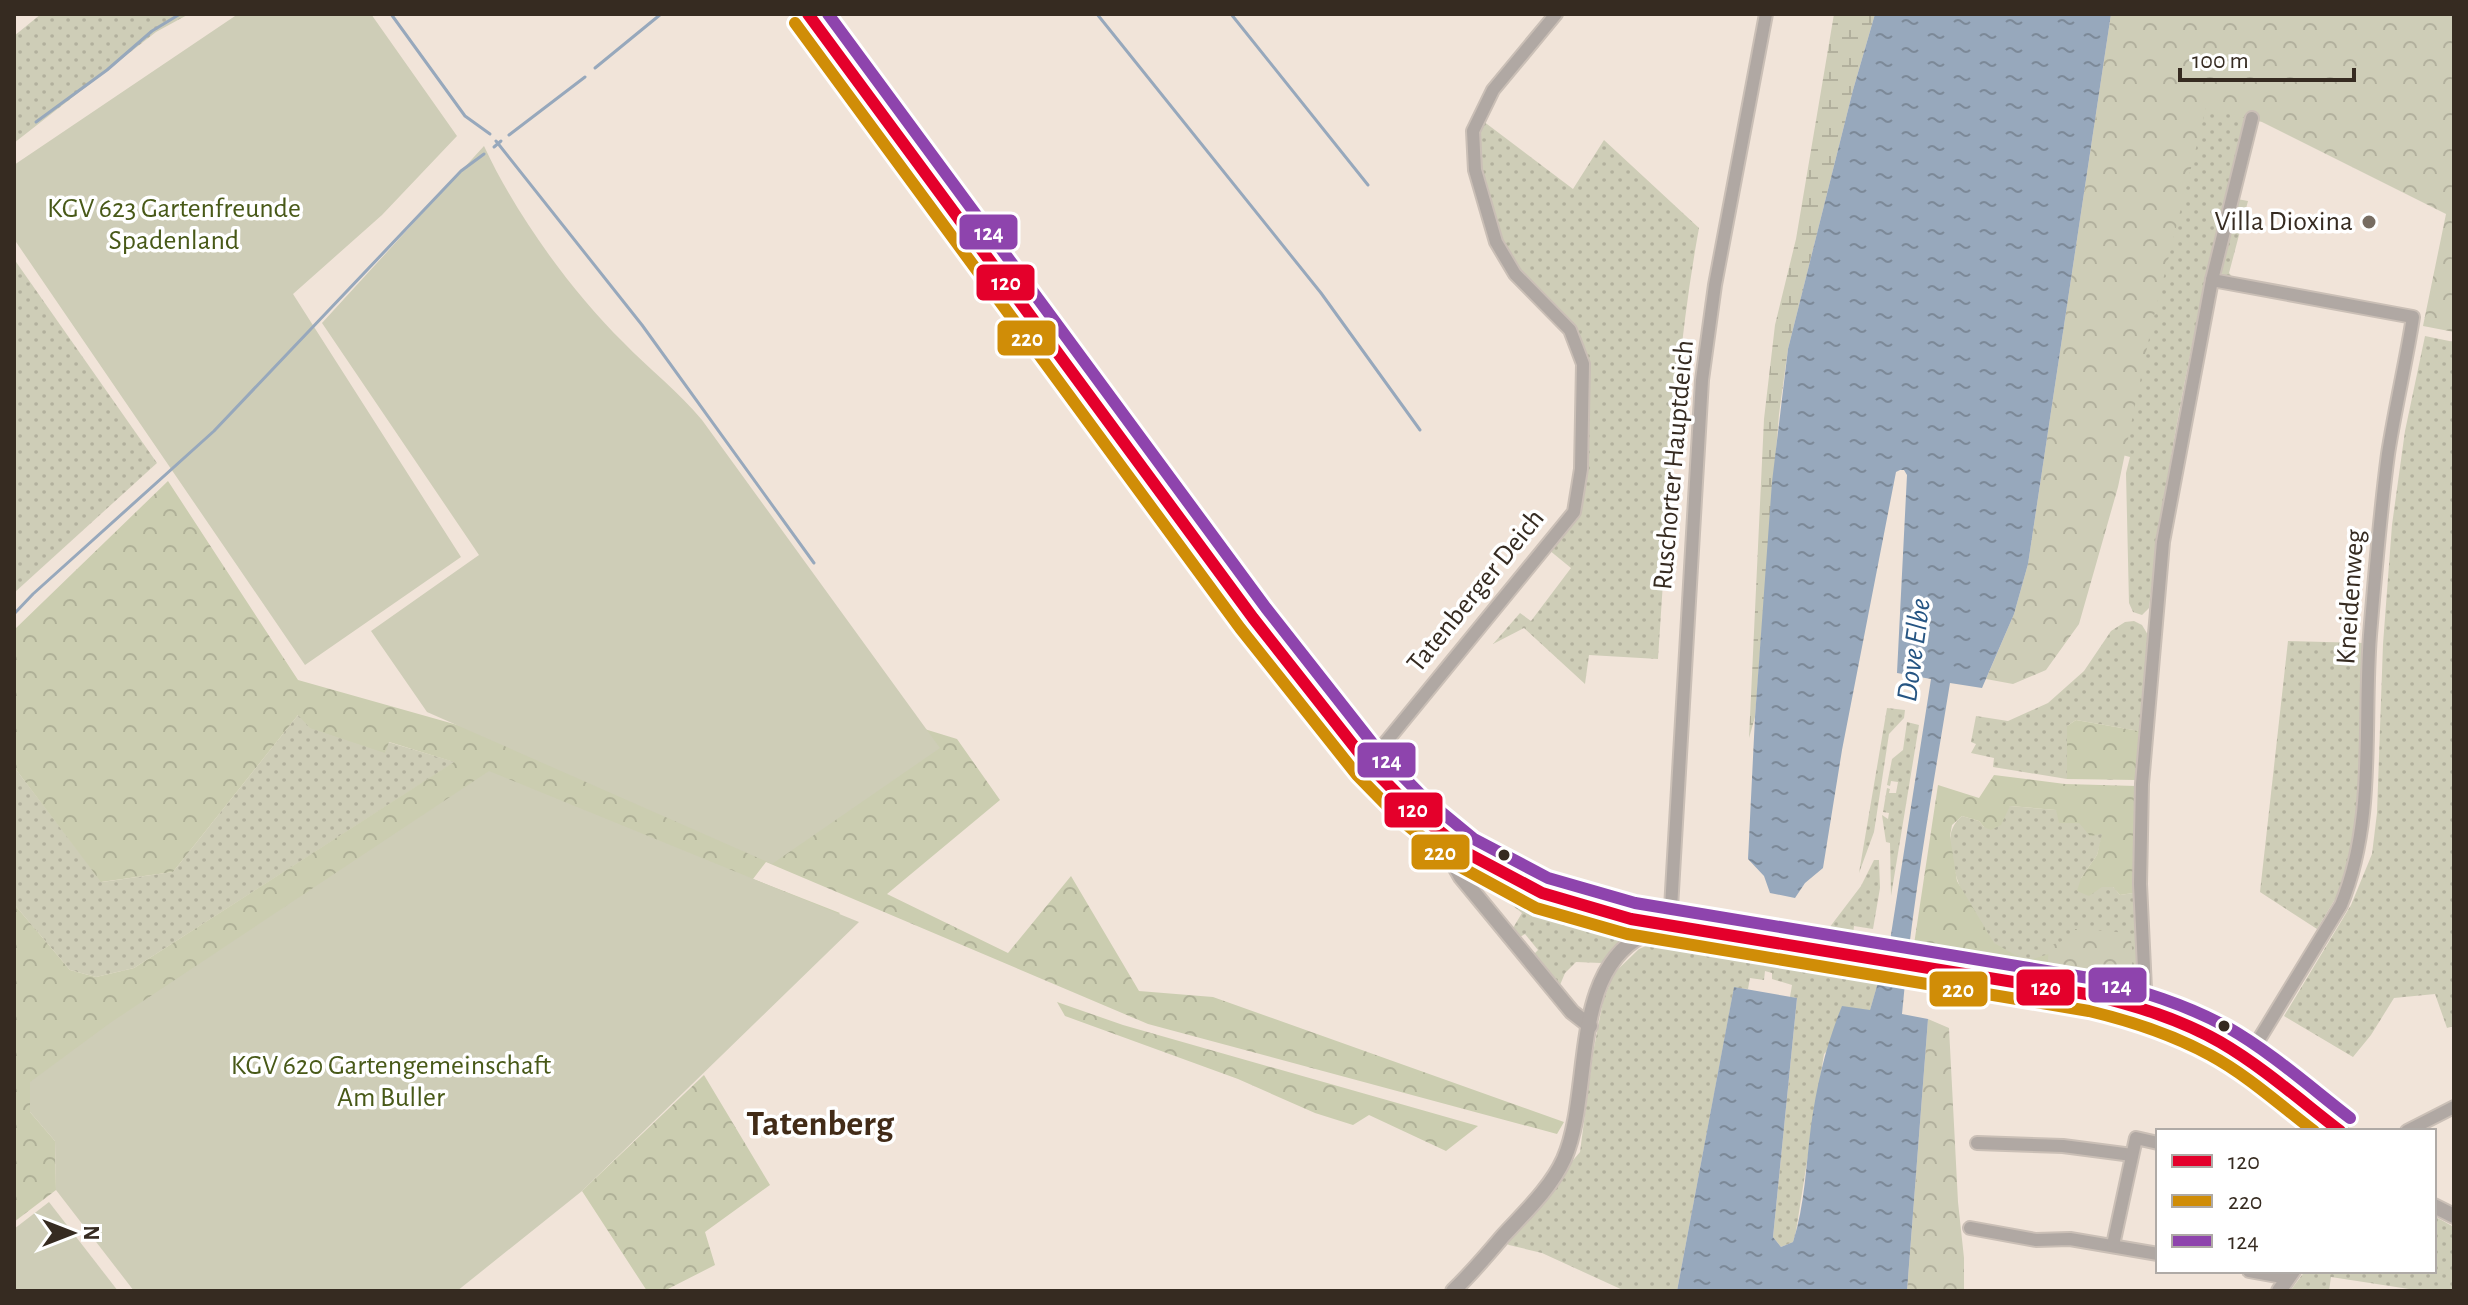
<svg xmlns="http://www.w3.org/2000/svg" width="2468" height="1305" viewBox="0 0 2468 1305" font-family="'Alegreya Sans',sans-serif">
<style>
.grass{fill:url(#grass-dots)}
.forest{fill:url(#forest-crowns)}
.wetland{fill:url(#wetland-marsh)}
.park{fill:url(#park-crowns)}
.garden{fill:#cecdb7}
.water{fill:url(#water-ripples)}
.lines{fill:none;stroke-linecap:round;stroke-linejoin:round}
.stream{stroke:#97a8bc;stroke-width:3}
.minor-casing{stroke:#cabfb6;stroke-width:16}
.tertiary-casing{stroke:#cabfb6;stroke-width:18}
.minor{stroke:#b0a8a3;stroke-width:12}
.tertiary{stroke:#b0a8a3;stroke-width:14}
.bus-1-casing{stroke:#fff;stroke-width:18}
.bus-2-casing{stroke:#fff;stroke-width:18}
.bus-3-casing{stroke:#fff;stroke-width:18}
.bus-1{stroke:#e4002b;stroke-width:12}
.bus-2{stroke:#d08d07;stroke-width:12}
.bus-3{stroke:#8e44ad;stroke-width:12}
.poi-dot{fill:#776c61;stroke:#fff;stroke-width:3}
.bus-dot{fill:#362b21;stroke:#fff;stroke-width:3}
.labels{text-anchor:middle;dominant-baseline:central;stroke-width:7;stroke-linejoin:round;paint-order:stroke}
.park-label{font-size:28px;fill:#485918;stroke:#fff}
.poi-label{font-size:28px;fill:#362b21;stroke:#fff;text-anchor:end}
.street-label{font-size:28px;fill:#362b21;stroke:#fff}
.water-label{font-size:30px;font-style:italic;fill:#265583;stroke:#fff}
.district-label{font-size:36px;font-weight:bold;fill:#422b17;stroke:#fff}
.line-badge{stroke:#fff;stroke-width:3}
.badge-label{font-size:22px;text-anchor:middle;font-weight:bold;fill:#fff}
</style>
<defs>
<pattern id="grass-dots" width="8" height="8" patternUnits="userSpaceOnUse" patternTransform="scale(2)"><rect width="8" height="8" fill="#cecdb7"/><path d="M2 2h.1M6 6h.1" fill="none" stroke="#b2b09d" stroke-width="1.8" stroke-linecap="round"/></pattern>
<pattern id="forest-crowns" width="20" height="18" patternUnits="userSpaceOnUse" patternTransform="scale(2)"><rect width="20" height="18" fill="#cbcdb0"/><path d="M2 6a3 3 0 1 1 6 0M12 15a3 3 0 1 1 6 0" fill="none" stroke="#afb097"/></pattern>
<pattern id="wetland-marsh" width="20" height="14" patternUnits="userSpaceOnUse" patternTransform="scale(2)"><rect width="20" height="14" fill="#cecdb7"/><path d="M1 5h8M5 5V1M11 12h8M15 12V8" fill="none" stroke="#b2b09d"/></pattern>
<pattern id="park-crowns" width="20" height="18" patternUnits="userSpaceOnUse" patternTransform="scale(2)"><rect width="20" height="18" fill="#cecdb7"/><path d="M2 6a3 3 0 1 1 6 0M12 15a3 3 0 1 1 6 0" fill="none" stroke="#b2b09d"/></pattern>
<pattern id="water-ripples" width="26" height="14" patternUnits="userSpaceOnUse" patternTransform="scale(2)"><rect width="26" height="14" fill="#97a8bc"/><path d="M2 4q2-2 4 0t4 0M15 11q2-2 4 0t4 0" fill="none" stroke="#7c8998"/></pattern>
</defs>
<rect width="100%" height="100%" fill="#f1e4d9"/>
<g class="grass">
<polygon points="41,14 189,14 156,32 14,143 14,36"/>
<path d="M2207 38 2253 90C2207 260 2170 434 2149 608L2142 615 2133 612 2129 603 2126 473 2130 457 2111 452Z"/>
<path d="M1483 121 1573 189 1604 140 1699 228C1673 370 1668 515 1658 659L1589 655 1585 684 1524 628 1493 644 1520 613 1531 621 1571 568 1549 550 1576 515 1585 473 1590 366 1573 326 1520 270 1500 238 1481 170 1478 128Z"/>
<polygon points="2237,199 2248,201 2229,273 2234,279 2224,277 2220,270"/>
<polygon points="14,259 157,463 14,593"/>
<polygon points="2425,336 2454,342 2454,1026 2447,1028 2435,994 2394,998 2371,1035 2353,1057 2284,1016 2351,905 2372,854 2377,813 2383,644 2392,525 2405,431"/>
<polygon points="2134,621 2142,625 2148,635 2139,731 2076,720 2067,726 2067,779 1993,767 1994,758 1971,753 1976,744 1971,742 1976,716 2008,721 2048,703 2084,671 2111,631 2125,622"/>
<polygon points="2288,641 2363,643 2359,818 2352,855 2337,896 2317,929 2260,892"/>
<polygon points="1887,708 1905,710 1904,718 1889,734 1874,832 1859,873"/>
<polygon points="298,715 385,752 388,742 455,762 134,968 96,977 70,970 14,904 14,767 102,882 173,872"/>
<polygon points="1907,722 1919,725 1891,896 1890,843 1886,842 1882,815 1888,819 1889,813 1883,812 1887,788 1890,789 1889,793 1896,793 1898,782 1891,781 1890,786 1887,785 1892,759 1903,750"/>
<path d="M1387 747 1404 779 1472 832 1551 872 1642 896 1641 910C1612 902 1580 897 1551 887 1516 875 1393 799 1384 764 1382 758 1385 752 1387 747Z"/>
<path d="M2010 806 2056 810 2103 834 2097 855 2081 878 2102 887H2113L2120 895 2133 893 2138 994C2105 985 2015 966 1993 943 1977 926 1958 889 1954 867 1950 846 1945 831 1962 816L1979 821 1984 827Z"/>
<polygon points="1874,860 1879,860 1880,888 1873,929 1854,926 1852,941 1823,936 1861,886"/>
<polygon points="1510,889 1584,917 1583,925 1595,930 1598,921 1629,928 1625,939 1601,963 1576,962 1565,973 1560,985 1533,955 1538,950 1525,934 1520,937 1513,928 1522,913 1507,901"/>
<polygon points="1664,938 1679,938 1881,973 1870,1010 1824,1054 1796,1231 1793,1242 1781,1247 1773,1237 1797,998 1790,997 1792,985 1772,979 1772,973 1765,971 1764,980 1750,978 1748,989 1734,988 1677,1291 1625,1291 1542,1253 1509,1245 1504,1242 1580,1152 1593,1053 1603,1001 1614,973 1639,949"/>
<polygon points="2434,1216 2454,1227 2454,1291 2422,1291 2331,1277 2329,1291 2290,1291 2305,1271 2434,1271"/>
</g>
<g class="forest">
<polygon points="168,481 298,680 568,756 918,727 957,739 1000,800 887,894 1008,953 1071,876 1139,991 1213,997 1564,1122 1557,1134 1148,1024 766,862 753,879 840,913 683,1072 30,1112 55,1141 56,1190 14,1222 14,904 70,970 96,977 134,968 454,762 389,742 385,753 310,728 298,715 173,872 101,882 14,767 14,630"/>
<polygon points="2076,720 2139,731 2136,780 2067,779 2067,726"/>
<polygon points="1994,775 2065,784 2136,786 2133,893 2120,895 2113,887 2102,887 2089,896 2077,891 2081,878 2097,855 2102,834 2090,836 2079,823 2059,823 2056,810 2010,806 2001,825 1991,830 1984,827 1979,821 1962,816 1952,825 1950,836 1957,881 1994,943 2026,961 2055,952 2093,981 1913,951 1938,785 1979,798"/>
<polygon points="1057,1002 1123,1025 1478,1126 1446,1151 1369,1115 1353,1125 1315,1113 1238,1079 1065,1016"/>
<polygon points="704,1075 770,1185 705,1232 715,1265 664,1291 647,1291 582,1191"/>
</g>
<polygon class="wetland" points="1834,14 1875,14 1853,90 1788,349 1779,414 1755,717 1749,738 1764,419 1775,325 1796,239"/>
<g class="park">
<polygon points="2111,14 2454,14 2454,332 2423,326 2446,214 2262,122 2206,108 2152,324 2118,487 2079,624 2046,670 2013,684 1986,679 2014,614 2028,564"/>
<polygon points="2075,929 2130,933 2133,956 2129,987 2116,988 2047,975 2049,946 2065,940"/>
<polygon points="1928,1019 1949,1028 1958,1202 1964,1258 1964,1291 1907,1291"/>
</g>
<g class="garden">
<polygon points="238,14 371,14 457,136 382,215 293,294 461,557 305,665 14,239 14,165"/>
<path d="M484 146C515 213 570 290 623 342 649 369 678 391 702 420L940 748 772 864 427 712 371 631 479 555 322 323Z"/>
<polygon points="489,771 859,922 582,1191 457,1291 134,1291 56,1190 55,1141 30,1112 30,1082 110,1023"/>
<polygon points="49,1202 118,1291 14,1291 14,1229"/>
</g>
<path class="water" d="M1875 14H2111L2028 564 2014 614 1982 688 1950 683C1932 793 1912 903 1902 1014L1928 1019 1907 1291H1677L1734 987 1797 998 1773 1237 1781 1247 1793 1242C1805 1205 1806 1164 1811 1126 1817 1084 1826 1045 1842 1006L1870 1010 1890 941 1931 679 1897 673 1907 475 1904 470H1900L1896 472 1842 750 1823 868 1805 883 1795 898 1770 893 1764 876 1748 859 1755 717 1772 482 1788 349 1853 90Z"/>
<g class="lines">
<g class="stream">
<polyline points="391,14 465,116 490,134"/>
<polyline points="1097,14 1321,293 1420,430"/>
<polyline points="1231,14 1368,185"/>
<polyline points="595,68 661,14"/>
<polyline points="36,122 107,70 152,31 180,14"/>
<polyline points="509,135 585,77"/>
<polyline points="496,141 642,325 814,563"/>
<polyline points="494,147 501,141"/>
<polyline points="14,614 33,594 214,431 461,171 484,154"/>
</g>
<defs>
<g id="minor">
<path d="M2212 280 2413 317C2406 363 2395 408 2388 454 2380 514 2375 575 2370 635 2363 726 2376 820 2341 905L2247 1059"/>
<polyline points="1368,764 1574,512 1581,469 1583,364 1570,330 1515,274 1496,242 1475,170 1473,131 1493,90 1556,14"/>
<polyline points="1670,925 1702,380 1715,285 1766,14"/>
<polyline points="2143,1008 2145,989 2140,884 2142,784 2163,542 2212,280 2252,118"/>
<polyline points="2407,1131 2454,1107"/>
<polyline points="1977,1143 2063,1146 2132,1155"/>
<polyline points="1970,1228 2036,1240 2070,1239 2158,1254"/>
<polyline points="2113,1245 2136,1138 2158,1143"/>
<polyline points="2249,1271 2288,1278"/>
</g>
<g id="tertiary">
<polyline points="808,14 1253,618 1368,764 1411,808 1465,852 1542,893 1631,919 1911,964 2092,995 2143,1008 2195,1029 2220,1042 2247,1059 2340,1131"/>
<polyline points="1434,830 1461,877 1572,1012 1590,1026"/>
<polyline points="2434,1206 2454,1216"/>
<path d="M1453 1291C1471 1274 1487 1255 1503 1236 1524 1213 1551 1188 1564 1159 1593 1093 1569 973 1643 935 1650 931 1658 929 1666 927"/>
<polyline points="2279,1291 2293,1271"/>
</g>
</defs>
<use href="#minor" class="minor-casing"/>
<use href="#tertiary" class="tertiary-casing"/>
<use href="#minor" class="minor"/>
<use href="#tertiary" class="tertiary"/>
<defs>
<path id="bus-1" d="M808 14 1253 618 1368 764 1411 808 1465 852 1542 893 1631 919 2092 995C2136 1006 2180 1019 2220 1042 2263 1067 2301 1101 2340 1131"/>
<path id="bus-2" d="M795 23 1240 628 1357 775 1401 820 1455 864 1536 908 1627 934 2089 1011C2131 1021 2171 1034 2210 1055 2247 1075 2280 1105 2314 1131"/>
<path id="bus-3" d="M828 14 1266 608 1380 753 1422 796 1474 839 1548 878 1635 903 2095 979C2141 991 2185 1004 2227 1027 2271 1052 2310 1087 2350 1118"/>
</defs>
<use href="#bus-1" class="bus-1-casing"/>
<use href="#bus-2" class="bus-2-casing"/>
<use href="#bus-3" class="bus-3-casing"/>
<use href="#bus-1" class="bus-1"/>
<use href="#bus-2" class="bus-2"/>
<use href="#bus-3" class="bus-3"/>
</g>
<circle class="poi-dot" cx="2369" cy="222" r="8"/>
<g class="bus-dot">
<circle cx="1504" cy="855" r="7"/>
<circle cx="2224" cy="1026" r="7"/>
</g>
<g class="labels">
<g class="park-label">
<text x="174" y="209">KGV 623 Gartenfreunde<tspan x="174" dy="32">Spadenland</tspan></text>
<text x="391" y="1066">KGV 620 Gartengemeinschaft<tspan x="391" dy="32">Am Buller</tspan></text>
</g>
<g class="poi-label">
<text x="2353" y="222">Villa Dioxina</text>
</g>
<g class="street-label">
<text transform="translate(1674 465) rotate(-85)">Ruschorter Hauptdeich</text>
<text transform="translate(1476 591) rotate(-51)">Tatenberger Deich</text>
<text transform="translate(2351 597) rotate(-86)">Kneidenweg</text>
</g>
<g class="water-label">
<text transform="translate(1914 650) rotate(-82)">Dove Elbe</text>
</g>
<g class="district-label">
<text x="820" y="1124">Tatenberg</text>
</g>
</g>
<g class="line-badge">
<rect x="958" y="213" width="61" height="38" rx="8" fill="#8e44ad"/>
<rect x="975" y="263" width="61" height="39" rx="8" fill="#e4002b"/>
<rect x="996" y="319" width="61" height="38" rx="8" fill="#d08d07"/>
<rect x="1356" y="741" width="61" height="38" rx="8" fill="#8e44ad"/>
<rect x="1383" y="791" width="61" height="38" rx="8" fill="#e4002b"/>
<rect x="1410" y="833" width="61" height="38" rx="8" fill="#d08d07"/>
<rect x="2087" y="966" width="61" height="38" rx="8" fill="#8e44ad"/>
<rect x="2015" y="968" width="61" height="39" rx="8" fill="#e4002b"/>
<rect x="1928" y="970" width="61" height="38" rx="8" fill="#d08d07"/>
</g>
<g class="badge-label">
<text x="989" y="240">124</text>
<text x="1006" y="290">120</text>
<text x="1027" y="346">220</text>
<text x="1387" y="768">124</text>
<text x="1413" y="817">120</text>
<text x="1440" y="860">220</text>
<text x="2117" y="993">124</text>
<text x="2046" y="995">120</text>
<text x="1958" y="997">220</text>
</g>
<rect width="2468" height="1305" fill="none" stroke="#362b21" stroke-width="32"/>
<rect x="2156" y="1129" width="280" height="144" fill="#ffffff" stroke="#afaaa6" stroke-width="2"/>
<rect x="2172" y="1155" width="40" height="12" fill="#e4002b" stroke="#afaaa6" stroke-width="2"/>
<text x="2228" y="1169" font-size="24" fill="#362b21">120</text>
<rect x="2172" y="1195" width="40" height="12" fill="#d08d07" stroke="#afaaa6" stroke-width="2"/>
<text x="2228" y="1209" font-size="24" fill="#362b21">220</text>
<rect x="2172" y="1235" width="40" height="12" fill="#8e44ad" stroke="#afaaa6" stroke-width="2"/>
<text x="2228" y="1249" font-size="24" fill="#362b21">124</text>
<g transform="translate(72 1233) rotate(90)" stroke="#ffffff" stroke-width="6" paint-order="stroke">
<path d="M0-6L14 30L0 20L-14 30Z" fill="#362b21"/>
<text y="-12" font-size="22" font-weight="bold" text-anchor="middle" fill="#362b21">N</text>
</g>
<path d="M2180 68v12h174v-12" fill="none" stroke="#362b21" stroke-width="4"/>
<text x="2192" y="68" font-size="24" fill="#362b21" stroke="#ffffff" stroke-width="6" paint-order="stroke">100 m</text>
</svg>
